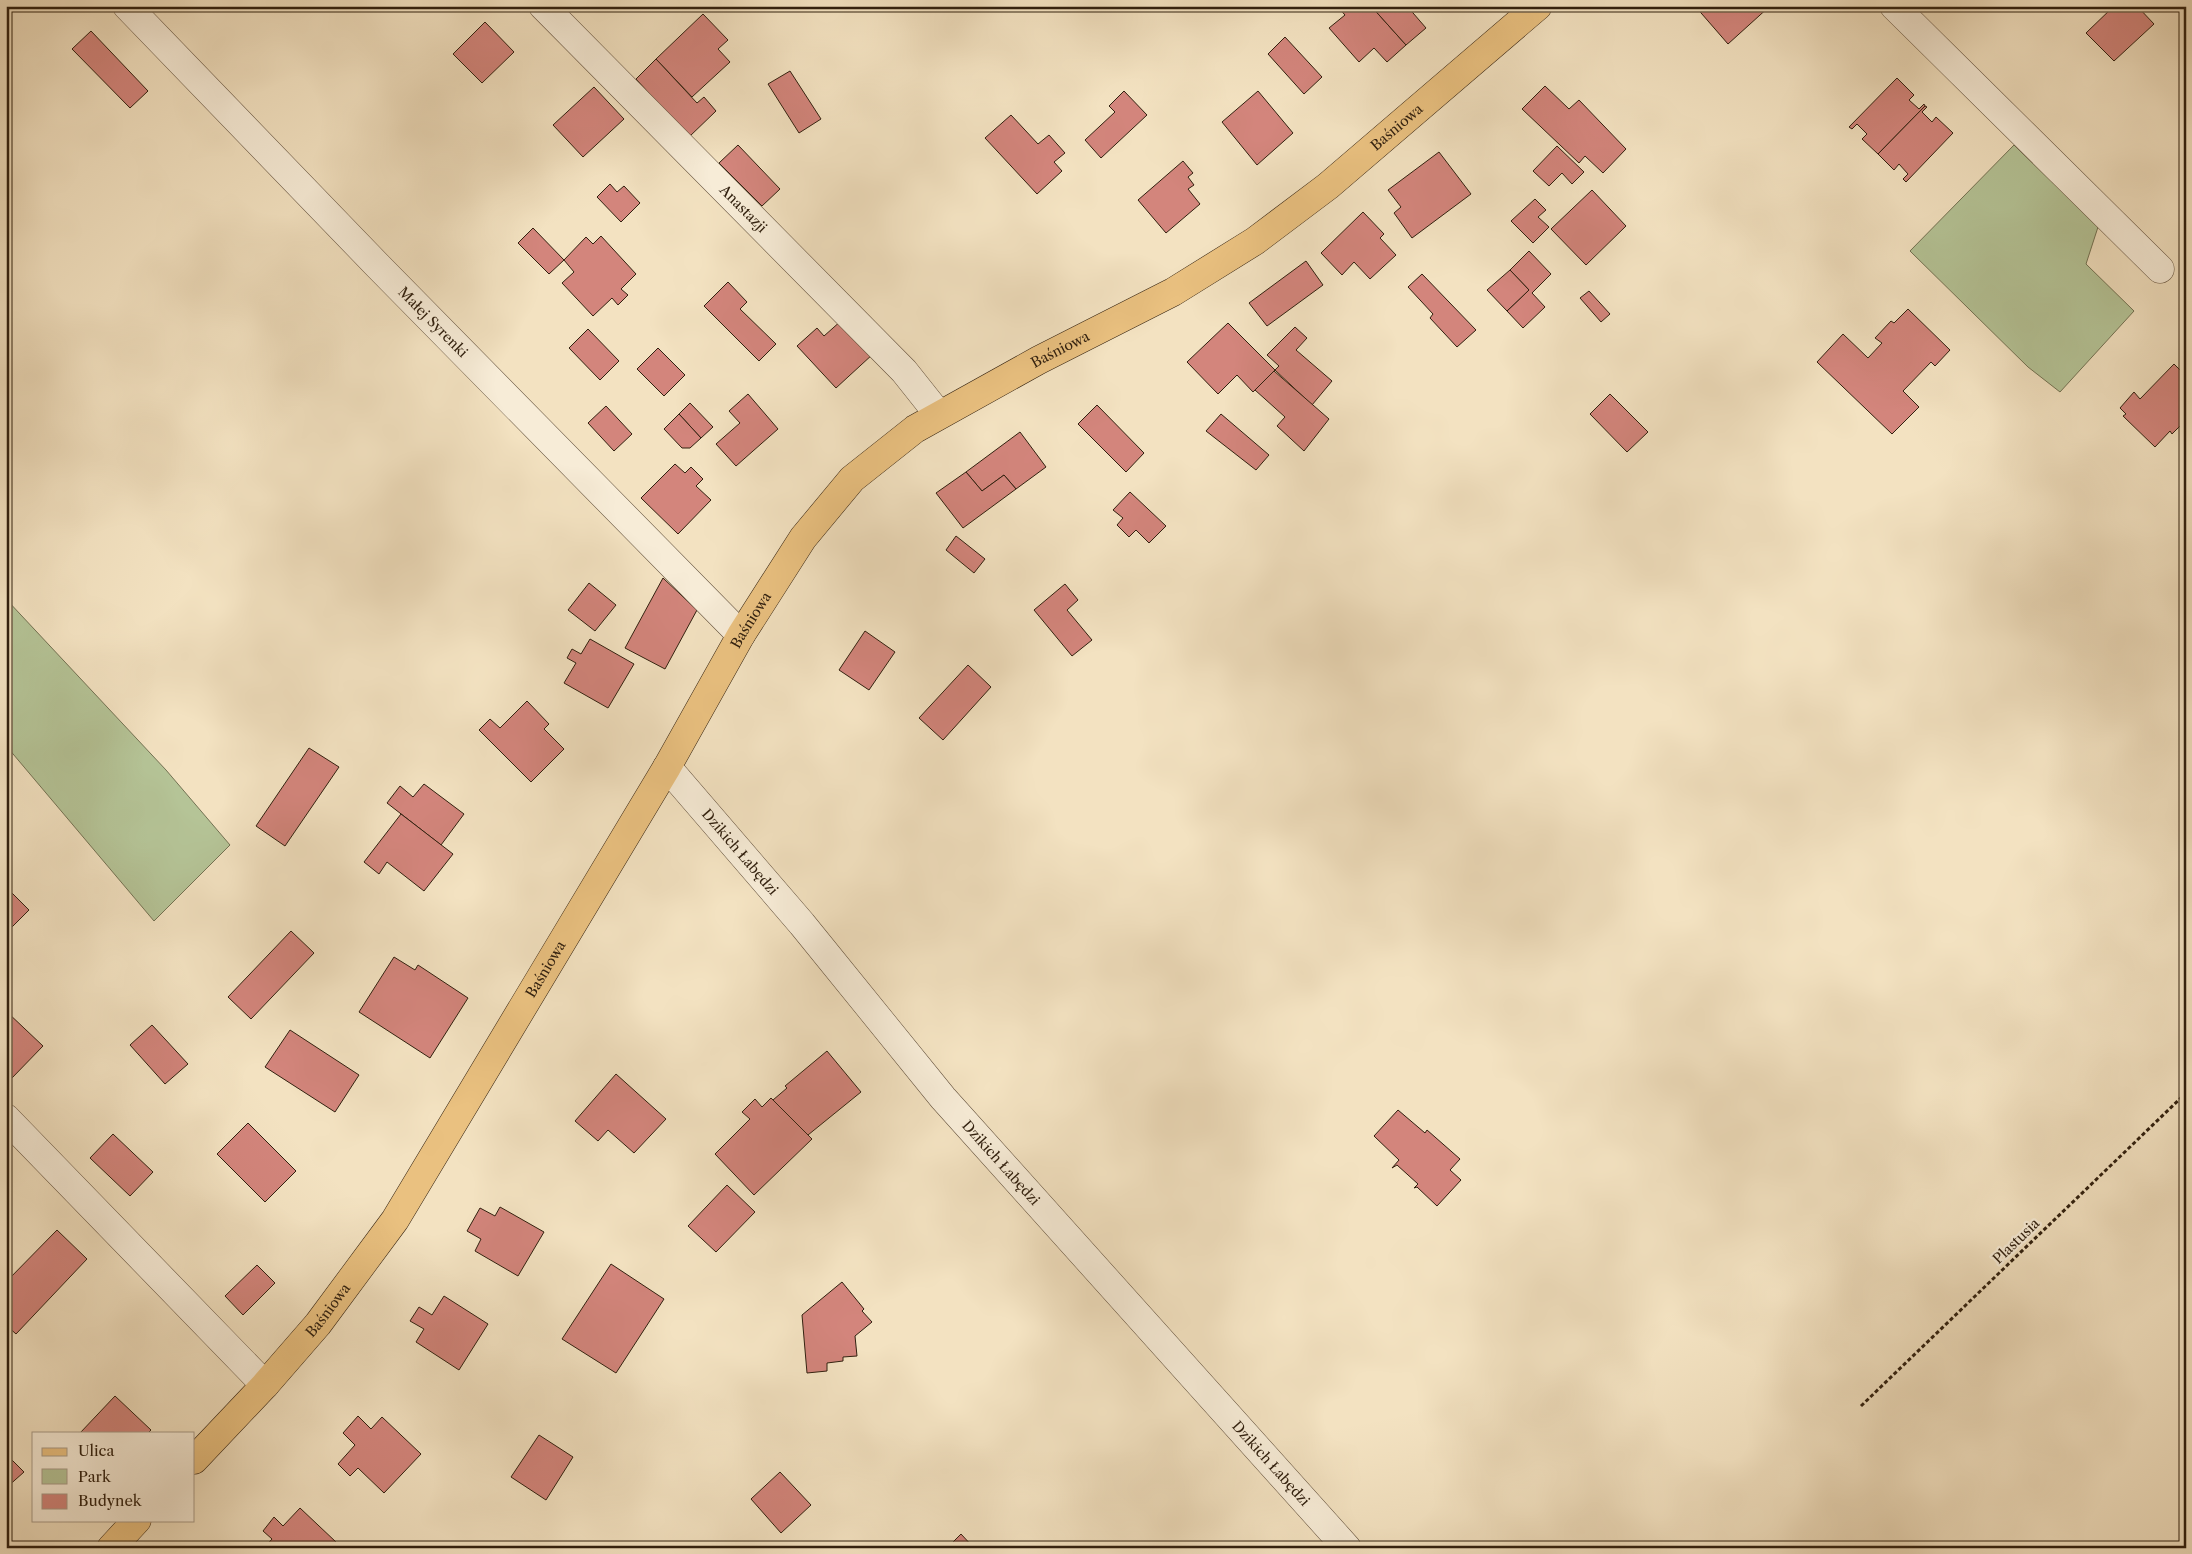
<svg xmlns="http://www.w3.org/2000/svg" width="2192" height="1554" viewBox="0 0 2192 1554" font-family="'Libre Caslon Text',serif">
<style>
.green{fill:#b5c497;stroke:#737253}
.building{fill:#d3857c;stroke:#31200f}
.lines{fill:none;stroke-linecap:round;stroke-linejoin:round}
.minor-casing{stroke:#62503c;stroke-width:29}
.major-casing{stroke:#31200f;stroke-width:29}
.path{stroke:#31200f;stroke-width:3;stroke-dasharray:4 2.5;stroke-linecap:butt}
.minor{stroke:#f7ecd7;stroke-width:28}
.major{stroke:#eac180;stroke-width:28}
.labels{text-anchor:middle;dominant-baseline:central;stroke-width:4.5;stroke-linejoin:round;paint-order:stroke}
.street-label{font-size:14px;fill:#31200f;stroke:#f7ecd7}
</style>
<rect width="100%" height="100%" fill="#f3e2c1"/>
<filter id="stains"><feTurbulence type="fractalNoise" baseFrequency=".004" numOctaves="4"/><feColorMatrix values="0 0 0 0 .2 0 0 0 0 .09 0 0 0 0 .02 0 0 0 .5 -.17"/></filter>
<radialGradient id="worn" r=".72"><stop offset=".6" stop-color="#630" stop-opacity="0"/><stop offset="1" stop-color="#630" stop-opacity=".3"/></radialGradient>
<g class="green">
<polygon points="2014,145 2098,227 2086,264 2134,311 2060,392 2028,367 1910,251"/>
<polygon points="6,599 166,770 230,845 154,921 8,748 6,750"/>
</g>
<g class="building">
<polygon points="1337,6 1371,6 1406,45 1387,62 1374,48 1359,62 1329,28 1345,15"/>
<polygon points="1371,6 1407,6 1426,28 1406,45"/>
<polygon points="1695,6 1770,6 1728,44"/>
<polygon points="2114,6 2137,6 2154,24 2114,61 2086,33"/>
<polygon points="703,14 728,40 718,49 730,62 692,97 656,59"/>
<polygon points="485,22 514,52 482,83 453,54"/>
<polygon points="91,31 148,91 130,108 72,49"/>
<polygon points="1285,37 1322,77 1304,94 1268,54"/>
<polygon points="656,59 697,103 704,97 716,111 689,137 636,79"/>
<polygon points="790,71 821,119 799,133 768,84"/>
<polygon points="1897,78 1914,95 1909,100 1919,109 1924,104 1925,106 1878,154 1862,139 1867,134 1857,124 1852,129 1849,127"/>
<polygon points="1545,86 1569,109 1579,100 1626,149 1603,173 1585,156 1579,163 1522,109"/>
<polygon points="594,87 624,119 583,157 553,125"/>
<polygon points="1124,91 1147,115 1101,158 1085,140 1115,112 1109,106"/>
<polygon points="1258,91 1293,133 1257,165 1222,122"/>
<polygon points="1925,106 1927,107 1922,112 1932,122 1936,117 1953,133 1906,182 1903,179 1908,174 1899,164 1894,170 1878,154"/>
<polygon points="1011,115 1038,144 1049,135 1065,153 1054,162 1062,171 1037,194 985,138"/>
<polygon points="738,145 780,189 762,206 719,163"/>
<polygon points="1557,146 1584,172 1572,184 1562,173 1549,186 1533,171"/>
<polygon points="1439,152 1471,194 1412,238 1394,213 1401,207 1388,190"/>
<polygon points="1183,161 1193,173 1188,177 1194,185 1188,189 1200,204 1166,233 1138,200"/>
<polygon points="610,184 617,192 624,186 640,203 621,222 597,197"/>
<polygon points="1592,190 1626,226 1586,265 1551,229"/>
<polygon points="1535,199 1546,210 1538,217 1549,227 1533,243 1511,221"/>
<polygon points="1363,212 1384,234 1380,238 1396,255 1370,279 1354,262 1342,275 1321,253"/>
<polygon points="533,228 564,260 549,274 518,243"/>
<polygon points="601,236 636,274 621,289 628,295 618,305 612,298 593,316 562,283 574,272 564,260 586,237 593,244"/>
<polygon points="1529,251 1551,274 1532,293 1545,307 1523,328 1507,311 1529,290 1510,270"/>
<polygon points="1306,261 1323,285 1267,326 1249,303"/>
<polygon points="1510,270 1529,290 1507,311 1487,290"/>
<polygon points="1422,274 1476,330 1457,347 1430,318 1433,314 1408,287"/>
<polygon points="728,282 747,302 740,309 776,344 759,361 704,306"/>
<polygon points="1589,291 1610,314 1601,322 1580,298"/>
<polygon points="1908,309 1950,350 1935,366 1931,362 1903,391 1919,407 1892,434 1817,362 1843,334 1868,358 1882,343 1875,338 1891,321 1894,323"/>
<polygon points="842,320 873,354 836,388 797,346 817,328 824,336"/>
<polygon points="1228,323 1275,370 1253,392 1237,375 1218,394 1187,362"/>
<polygon points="1295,327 1307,338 1296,350 1332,381 1312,405 1275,370 1279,366 1267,355"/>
<polygon points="588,329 619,361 600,380 569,348"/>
<polygon points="658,348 685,375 664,396 637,369"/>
<polygon points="2174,364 2186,376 2186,420 2172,434 2170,431 2155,447 2123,416 2126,414 2120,408 2134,392 2140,399"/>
<polygon points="1274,371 1329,419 1304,451 1277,426 1285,417 1255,390"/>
<polygon points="748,394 778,429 736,466 716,444 740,423 729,411"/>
<polygon points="1610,394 1648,432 1627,452 1590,414"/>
<polygon points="690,403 713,427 701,438 679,414"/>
<polygon points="1097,405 1144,453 1126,472 1078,424"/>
<polygon points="606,406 632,434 614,451 588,423"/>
<polygon points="679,414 701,438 690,448 682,448 664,429"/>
<polygon points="1221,414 1269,455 1256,470 1206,431"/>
<polygon points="1020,432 1046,467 1016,489 1004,475 982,491 966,472"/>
<polygon points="675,464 685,473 691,467 703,479 696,486 711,500 678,534 641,498"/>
<polygon points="966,472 982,491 1004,475 1016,489 963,528 936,493"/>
<polygon points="1130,492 1166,526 1149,543 1136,530 1129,537 1117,525 1123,518 1113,510"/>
<polygon points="956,536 985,559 974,573 946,550"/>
<polygon points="663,578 697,610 665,669 625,648"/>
<polygon points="589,583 616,605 595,631 568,610"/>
<polygon points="1065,584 1078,600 1067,610 1092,640 1072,656 1034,610"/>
<polygon points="865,631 895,652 869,690 839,670"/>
<polygon points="590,639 634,664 608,708 564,683 576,663 567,658 572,649 581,654"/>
<polygon points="968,665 991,687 943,740 919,718"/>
<polygon points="527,701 549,724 544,729 564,749 531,782 479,730 490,719 500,728"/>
<polygon points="309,748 339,767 285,846 256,826"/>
<polygon points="424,784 464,814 441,845 387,803 400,786 413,797"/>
<polygon points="401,814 453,854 424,891 387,862 379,874 364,862"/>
<polygon points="6,887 29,910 10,929 6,925"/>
<polygon points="291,931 314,953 251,1019 228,997"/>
<polygon points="394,957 415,970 418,965 468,998 430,1058 359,1012"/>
<polygon points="6,1011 43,1046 11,1079 6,1075"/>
<polygon points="152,1025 188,1064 165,1084 130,1045"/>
<polygon points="290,1030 359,1075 335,1112 265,1067"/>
<polygon points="827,1051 861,1092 808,1135 773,1100 787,1088 785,1086"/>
<polygon points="616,1074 666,1119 634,1153 608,1130 598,1141 575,1121"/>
<polygon points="771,1098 812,1139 754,1195 715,1154 750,1119 742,1112 755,1099 762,1107"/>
<polygon points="1398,1110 1425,1133 1427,1130 1460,1159 1450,1170 1461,1180 1437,1206 1417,1187 1414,1188 1418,1184 1397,1165 1392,1168 1399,1160 1374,1136"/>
<polygon points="248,1123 296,1171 265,1202 217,1154"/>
<polygon points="113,1134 153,1172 130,1196 90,1158"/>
<polygon points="727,1185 755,1212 716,1252 688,1226"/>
<polygon points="500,1207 544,1232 518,1276 475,1251 481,1239 467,1231 480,1208 495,1216"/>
<polygon points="57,1230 87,1259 16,1334 6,1325 6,1282"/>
<polygon points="611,1264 664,1299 616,1373 562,1339"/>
<polygon points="257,1265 275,1283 243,1315 225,1296"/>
<polygon points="842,1282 864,1309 862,1311 872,1322 855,1336 857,1356 843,1357 843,1361 827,1363 827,1371 807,1373 802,1315"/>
<polygon points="444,1296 488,1324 459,1370 416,1342 424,1329 410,1321 419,1307 432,1315"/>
<polygon points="115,1396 151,1430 148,1433 80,1433"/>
<polygon points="358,1416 371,1429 382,1417 421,1454 384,1493 358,1468 350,1476 338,1464 355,1445 343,1433"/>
<polygon points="539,1435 573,1457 546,1500 511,1477"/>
<polygon points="6,1454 24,1472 6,1488"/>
<polygon points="780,1472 811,1505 781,1533 751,1499"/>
<polygon points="300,1508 336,1542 331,1548 264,1548 272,1539 263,1531 274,1517 283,1526"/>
<polygon points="961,1534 974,1548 947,1548"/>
</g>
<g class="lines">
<defs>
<g id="minor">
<path id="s1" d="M127 6 378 266 741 635"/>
<path id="s2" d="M543 6 904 371 939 415"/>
<polyline points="1894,6 2160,269"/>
<path id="s3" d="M667 767 802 924 943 1098 1347 1548"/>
<polyline points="6,1118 265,1385"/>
</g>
<g id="major">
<path id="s4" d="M194 1460 265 1385 318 1324 395 1220 667 767 741 635 803 538 852 479 915 429 1039 360 1173 292 1255 241 1328 186 1538 6"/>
<polyline points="111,1548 137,1520"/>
</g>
</defs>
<use href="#minor" class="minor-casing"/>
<use href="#major" class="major-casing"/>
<polyline class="path" points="1861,1406 2186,1093"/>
<use href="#minor" class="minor"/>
<use href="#major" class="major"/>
</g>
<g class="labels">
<g class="street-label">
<text stroke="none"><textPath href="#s4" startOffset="1836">Baśniowa</textPath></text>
<text stroke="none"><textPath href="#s2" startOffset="285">Anastazji</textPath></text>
<text stroke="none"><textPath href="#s1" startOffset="440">Małej Syrenki</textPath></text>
<text stroke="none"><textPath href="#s4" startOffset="1431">Baśniowa</textPath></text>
<text stroke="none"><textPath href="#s4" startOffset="1011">Baśniowa</textPath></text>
<text stroke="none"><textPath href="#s3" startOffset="112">Dzikich Łabędzi</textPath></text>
<text stroke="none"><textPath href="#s4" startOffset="606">Baśniowa</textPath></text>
<text stroke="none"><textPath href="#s3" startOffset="518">Dzikich Łabędzi</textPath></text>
<text transform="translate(2016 1241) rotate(-44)">Plastusia</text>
<text stroke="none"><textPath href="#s4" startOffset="201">Baśniowa</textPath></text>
<text stroke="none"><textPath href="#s3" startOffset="922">Dzikich Łabędzi</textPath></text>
</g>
</g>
<rect width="2192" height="1554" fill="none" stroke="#f3e2c1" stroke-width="25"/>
<rect x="8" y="8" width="2177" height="1539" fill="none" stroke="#31200f" stroke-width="2.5"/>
<rect x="12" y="12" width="2167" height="1529" fill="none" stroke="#31200f"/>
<rect x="32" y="1432" width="162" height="90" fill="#f7ecd7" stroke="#a89a87"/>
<rect x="42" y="1448" width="25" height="8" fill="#eac180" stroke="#a89a87"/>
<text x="78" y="1456" font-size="15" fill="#31200f">Ulica</text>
<rect x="42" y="1469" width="25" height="15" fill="#b5c497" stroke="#a89a87"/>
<text x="78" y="1482" font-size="15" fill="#31200f">Park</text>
<rect x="42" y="1494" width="25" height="15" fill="#d3857c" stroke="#a89a87"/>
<text x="78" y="1506" font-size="15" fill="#31200f">Budynek</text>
<rect width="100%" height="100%" filter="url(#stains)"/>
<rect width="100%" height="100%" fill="url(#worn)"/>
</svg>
